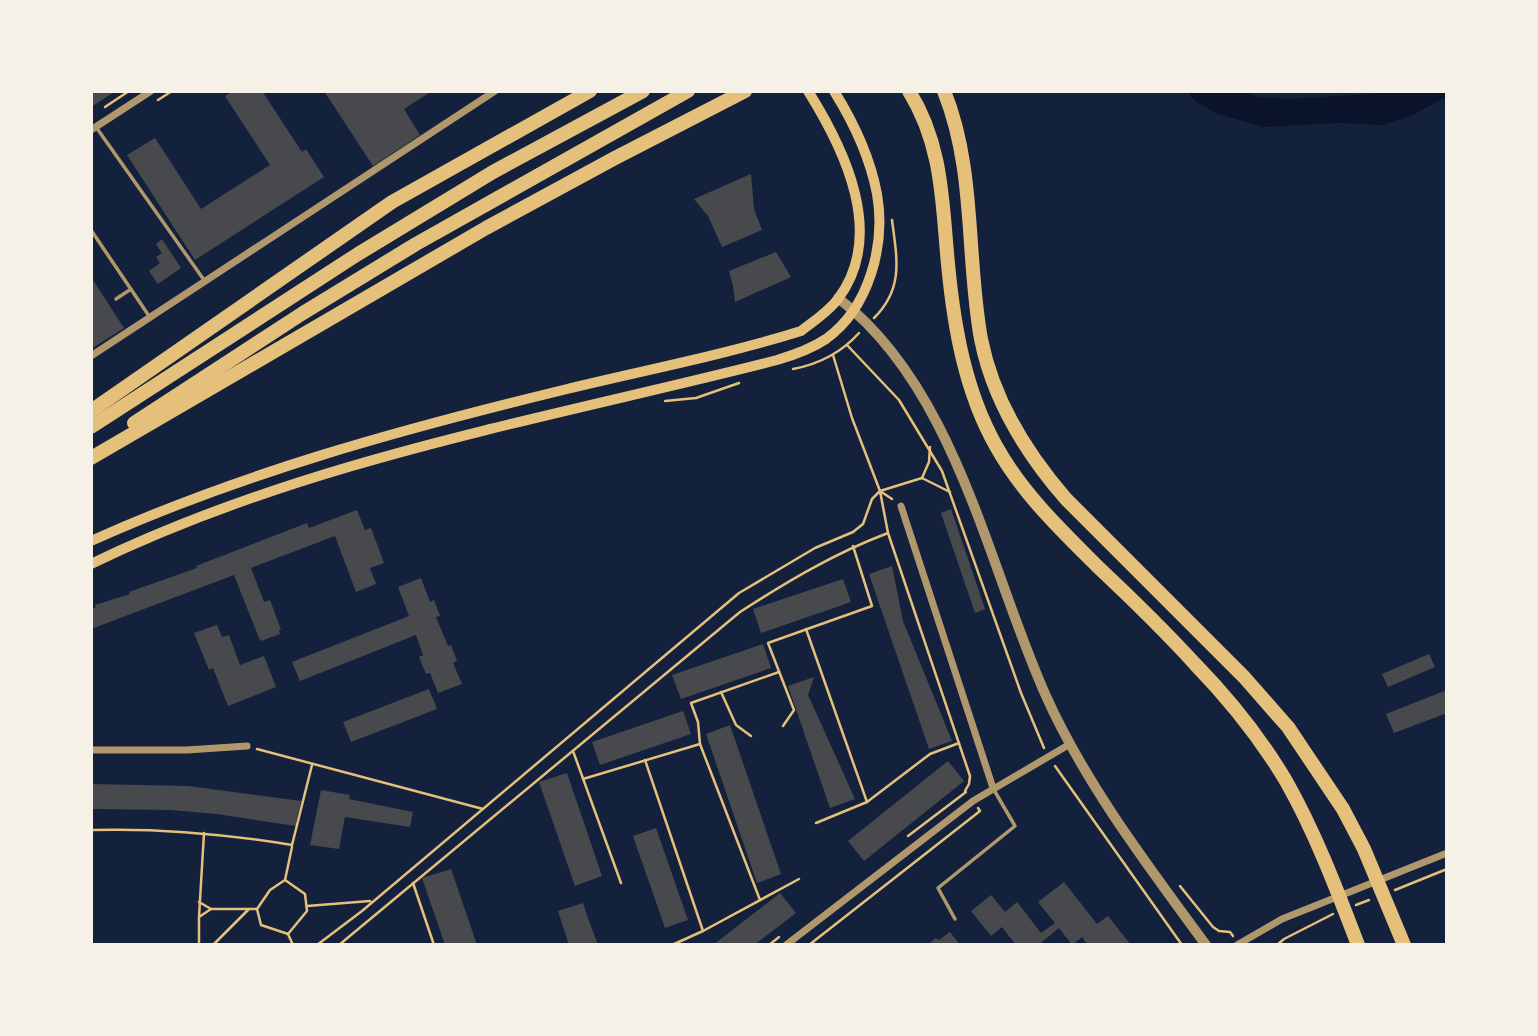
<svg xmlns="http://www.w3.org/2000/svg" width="1538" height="1036" viewBox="0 0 1538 1036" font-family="'Titillium Web',sans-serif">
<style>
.water{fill:#0b132b}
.building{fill:#48494c}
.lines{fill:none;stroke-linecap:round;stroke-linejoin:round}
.path{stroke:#e5c07b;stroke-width:2.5}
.service{stroke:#b1986c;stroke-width:3.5}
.minor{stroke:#b1986c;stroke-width:7}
.tertiary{stroke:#b1986c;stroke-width:10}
.secondary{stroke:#e5c07b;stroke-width:10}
.motorway{stroke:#e5c07b;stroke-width:14}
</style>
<rect width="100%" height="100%" fill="#14213d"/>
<polygon class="water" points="1187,91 1240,91 1259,97 1287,99 1371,94 1380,91 1447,91 1447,96 1415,114 1383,125 1340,123 1264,127 1215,113 1194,100"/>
<g class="building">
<polygon points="91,91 116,91 91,107"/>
<polygon points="233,91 262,91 302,152 306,149 324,177 195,260 127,155 155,138 201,209 270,165 225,96"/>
<polygon points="324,91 432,91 404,109 420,135 373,166"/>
<polygon points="751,174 754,209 762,230 722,247 708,216 694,199"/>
<polygon points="162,239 181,268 158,284 149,271 160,263 156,257 162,253 156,244"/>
<polygon points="776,252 791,277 735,302 733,286 729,271"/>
<polygon points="91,277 124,328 91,349"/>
<polygon points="951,509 985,609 975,613 941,513"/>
<polygon points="357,510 365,530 371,528 384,563 370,568 376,584 356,592 335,536 251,568 264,602 270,600 281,630 279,630 280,634 261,641 259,638 234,575 91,629 91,609 96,607 95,605 130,594 129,592 197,568 196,566 307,523 309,528"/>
<polygon points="892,566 903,621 952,741 929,749 869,574"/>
<polygon points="421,578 430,602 434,600 440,616 436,617 448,646 451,645 457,661 453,663 462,684 438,693 430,673 426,674 419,657 423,655 416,635 300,681 292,662 409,616 398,587"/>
<polygon points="843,579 851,602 761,633 753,609"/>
<polygon points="217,625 222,637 229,635 240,665 264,656 276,687 228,706 213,668 209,670 194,633"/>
<polygon points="763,644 771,668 681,699 672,675"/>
<polygon points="1429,654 1435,667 1388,687 1382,674"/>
<polygon points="814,677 808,695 855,799 830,808 788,686"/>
<polygon points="429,689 437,709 351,742 343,722"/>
<polygon points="1447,690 1447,713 1394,733 1386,714"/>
<polygon points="683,711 691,734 600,765 592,742"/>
<polygon points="730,725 781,874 757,883 706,734"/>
<polygon points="948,761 964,781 864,861 848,841"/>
<polygon points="567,773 602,876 575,886 539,782"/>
<polygon points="91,784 188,786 301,801 295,826 217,814 170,810 91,809"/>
<polygon points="321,790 350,795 349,799 413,812 410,827 345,817 339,849 310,845"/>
<polygon points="656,828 688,920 665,928 633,836"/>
<polygon points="451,869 477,945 445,945 422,878"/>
<polygon points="1064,882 1097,924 1108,916 1131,945 1088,945 1082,937 1072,945 1059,928 1042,942 1044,945 1016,945 1002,927 991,936 971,911 991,895 1005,912 1017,902 1041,933 1055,923 1038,902"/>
<polygon points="780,893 796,913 754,945 713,945"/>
<polygon points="583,903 589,921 598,945 569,945 558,911"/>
<polygon points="950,932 960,945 927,945 936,938 939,940"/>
</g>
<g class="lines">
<g class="path">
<polyline points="158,100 172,91"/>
<polyline points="105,107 129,91"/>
<path d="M874 318C904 288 897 259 892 220"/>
<polyline points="847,345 899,400 942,471 1021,693 1044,748"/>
<path d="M793 369C820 364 841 353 859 333"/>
<polyline points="665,401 696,398 739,383"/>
<polyline points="922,478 929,462 930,447"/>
<polyline points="880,491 892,499"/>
<polyline points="888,533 970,776 969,784 965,791"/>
<polyline points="806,629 867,802 816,823"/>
<polyline points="721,692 736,725 751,736"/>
<polyline points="783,726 794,710 768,643 872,606 853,546"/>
<polyline points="257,749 483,809"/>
<polyline points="573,751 621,883"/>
<polyline points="645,760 703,931 672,945"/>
<polyline points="1055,766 1182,945"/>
<polyline points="583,779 700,744"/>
<polyline points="867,802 930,754 959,743"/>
<path d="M91 830C159 828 225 834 292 845L312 765"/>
<polyline points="908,836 966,792"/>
<polyline points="285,880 305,894 307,911 288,934 261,925 257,909 270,890 285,880 292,847"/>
<polyline points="413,883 434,945"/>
<polyline points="1180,886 1213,927 1219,931 1230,932 1233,936"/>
<polyline points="1395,890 1447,869"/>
<polyline points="760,900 700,744 698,722 691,703 779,672"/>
<polyline points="199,902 211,909 257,909"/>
<polyline points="1356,905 1369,900"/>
<polyline points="307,906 370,901"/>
<polyline points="199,917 211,909"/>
<polyline points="703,931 799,879"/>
<polyline points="288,934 293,945"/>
<polyline points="199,945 199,917 204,833"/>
<polyline points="213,945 249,909"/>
<polyline points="317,945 362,911 739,593 815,548 853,532 863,524 872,499 880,491 922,478 950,492"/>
<path d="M339 945 740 612C788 581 835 553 888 533L880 491 852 418 833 355"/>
<polyline points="769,945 779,937"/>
<polyline points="809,945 980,811 978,808"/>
<polyline points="1277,945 1284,939 1333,914"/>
</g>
<g class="service">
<polyline points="96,127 204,280"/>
<polyline points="91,230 149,316"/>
<polyline points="116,299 131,289"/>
<polyline points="955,919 938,888 1015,826 994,790"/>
</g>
<g class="minor">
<polyline points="91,130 151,91"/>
<polyline points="91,356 495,91"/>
<polyline points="901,506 993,788"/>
<polyline points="91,750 187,750 247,746"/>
<polyline points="786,945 973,801 1070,744"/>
<polyline points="1237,945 1282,919 1447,853"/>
</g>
<path class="tertiary" d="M838 298C956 388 988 567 1046 696 1086 785 1149 867 1206 945"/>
<g class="secondary">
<path d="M91 541C242 473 399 430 559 391 640 371 721 356 801 331 814 321 828 312 838 299 886 235 845 150 808 91"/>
<path d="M91 564C307 459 546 419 777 360 794 355 811 349 826 339 869 308 886 245 877 194 870 157 854 123 834 91"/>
</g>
<g class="motorway">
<path d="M909 91C943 146 942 202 948 264 954 327 965 391 996 446 1022 493 1060 529 1098 567 1131 598 1164 630 1195 664 1229 699 1261 739 1286 781 1315 832 1337 890 1358 945"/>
<path d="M944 91C976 170 966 257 981 339 993 400 1026 453 1066 499L1244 677 1288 727 1343 809 1364 849 1404 945"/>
<polyline points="91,411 392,202 590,91"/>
<polyline points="134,423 303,313 416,244 688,91"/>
<polyline points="91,427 358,254 493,172 643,91"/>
<polyline points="91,458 486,228 615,158 745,91"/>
</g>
</g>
<rect width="1538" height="1036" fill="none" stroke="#f6f1e7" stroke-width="186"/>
</svg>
